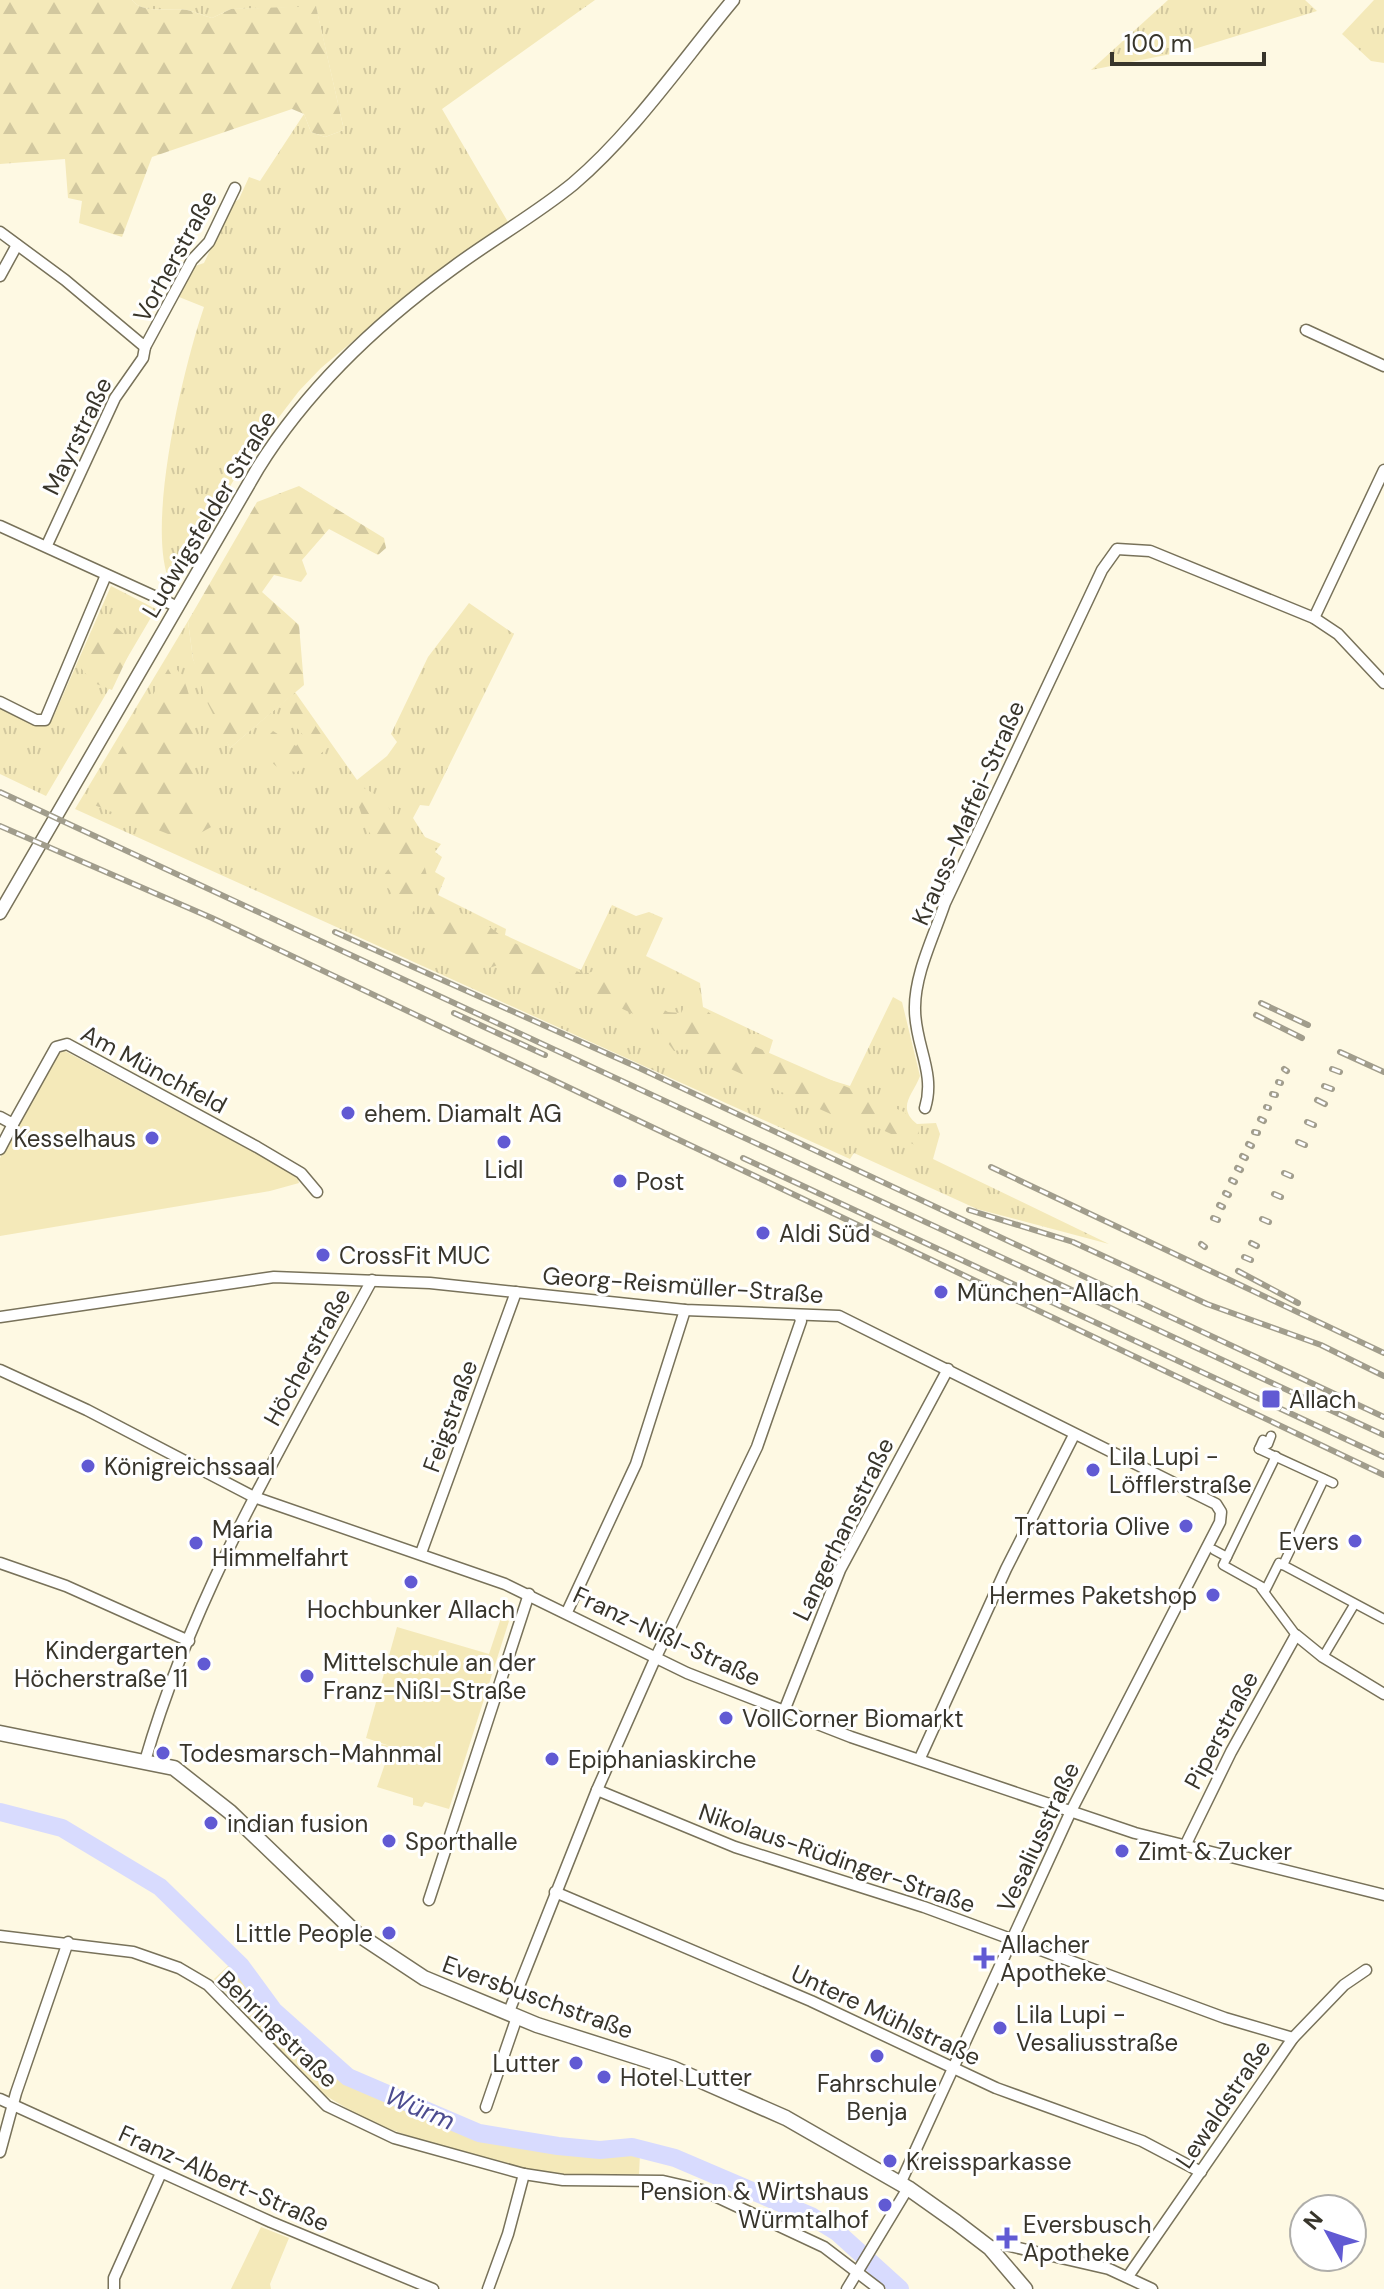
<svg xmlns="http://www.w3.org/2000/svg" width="1384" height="2289" viewBox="0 0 1384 2289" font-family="'DM Sans',sans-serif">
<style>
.grass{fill:url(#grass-tufts)}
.forest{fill:url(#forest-firs)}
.green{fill:#f4e9b9}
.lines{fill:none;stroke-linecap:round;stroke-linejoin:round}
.river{stroke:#d8dbfe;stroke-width:18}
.pedestrian-casing{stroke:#78725a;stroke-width:11}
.minor-casing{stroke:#78725a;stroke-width:13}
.tertiary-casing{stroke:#78725a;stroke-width:15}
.secondary-casing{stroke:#78725a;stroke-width:17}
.pedestrian{stroke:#fff;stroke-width:8}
.minor{stroke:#fff;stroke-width:10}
.tertiary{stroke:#fff;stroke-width:12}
.secondary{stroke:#fff;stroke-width:14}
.rail-casing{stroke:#a19d8c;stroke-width:6}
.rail{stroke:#fff;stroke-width:3;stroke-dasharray:9;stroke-linecap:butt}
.poi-dot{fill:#615ad3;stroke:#fff;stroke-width:3}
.labels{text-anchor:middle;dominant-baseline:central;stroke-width:6;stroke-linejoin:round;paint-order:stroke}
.street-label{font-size:24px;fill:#38352b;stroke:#fff}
.poi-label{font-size:24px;fill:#38352b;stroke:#fff;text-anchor:start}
.water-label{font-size:26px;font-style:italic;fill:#4c4c90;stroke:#fff}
</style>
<defs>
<pattern id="grass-tufts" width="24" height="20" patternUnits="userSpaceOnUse" patternTransform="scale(2)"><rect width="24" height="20" fill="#f4e9b9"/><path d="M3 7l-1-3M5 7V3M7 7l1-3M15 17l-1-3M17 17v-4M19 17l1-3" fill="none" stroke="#d2c89f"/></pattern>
<pattern id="forest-firs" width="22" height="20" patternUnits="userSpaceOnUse" patternTransform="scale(2)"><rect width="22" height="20" fill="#f4e9b9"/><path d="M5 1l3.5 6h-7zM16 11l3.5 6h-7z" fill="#d2c89f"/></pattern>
</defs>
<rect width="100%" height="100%" fill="#fef9e3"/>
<g class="grass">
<path d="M132 0H595L442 109 508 222 427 279 321 368 299 391 243 464 179 575 170 583C145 527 183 369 204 307L179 297 192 267 204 263 232 204 239 199 249 177 260 181 304 114 311 132 325 137 344 130 316 7 231 9 212 18C204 16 196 12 187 10 171 7 143 15 132 0Z"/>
<polygon points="1168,0 1305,0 1317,11 1191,50 1091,70"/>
<polygon points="1374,0 1384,0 1384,63 1371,61 1342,34"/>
<polygon points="111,586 156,609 46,796 0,774 0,707 39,725 52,720"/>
<path d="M469 603 514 634 429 806 420 805 413 818 425 837 441 844 435 852 442 857 435 872 445 878 438 895 506 929 505 935 581 970 612 905 636 916 649 912 663 918 646 956 700 983 703 1007 773 1040 768 1056 808 1073 850 1086 893 997 902 1002 920 1076C913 1095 896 1107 917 1124L936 1123 940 1134 933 1159 1109 1244 977 1209 854 1153 850 1159 75 809 188 621 193 659 230 748 295 692 357 780 387 756 397 742 391 734 428 657Z"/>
</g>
<g class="forest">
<path d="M0 0H132C143 15 171 7 187 10 196 12 204 16 212 18L231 9 316 6 344 130 325 137 311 132 304 114 292 109 152 157 122 237 79 223 82 201 68 198 65 159 0 164Z"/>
<polygon points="299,486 384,538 386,548 378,555 329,529 302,560 307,574 301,582 274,575 262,592 299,625 304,685 230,748 206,700 193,659 188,621 257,502"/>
<polygon points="108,620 134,643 112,690 94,683 79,666"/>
<path d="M171 664C202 686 193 766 193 801L212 802 222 821 186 841 89 803Z"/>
<path d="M299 700 329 747 297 772C275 770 269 763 261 743L273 731 296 746 305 737 295 726 288 708Z"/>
<polygon points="360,786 382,798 423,859 430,889 410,916 381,879 390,867 365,825 353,789"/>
<polygon points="433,902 485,923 505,939 583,974 599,970 614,978 619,985 668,1012 681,1013 690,997 712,1015 715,1029 904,1112 919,1129 915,1145 876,1127 864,1129 686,1049 674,1051 653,1023 566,983 541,982 510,961 489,968 444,949 420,929"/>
</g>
<g class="green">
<polygon points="63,1050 289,1171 297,1176 299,1183 270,1191 0,1236 0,1158 55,1057"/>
<polygon points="501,1618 509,1621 449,1809 425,1802 422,1807 413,1805 413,1798 377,1787 387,1758 373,1754 377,1743 390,1746 366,1738 397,1627 489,1654"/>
<polygon points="231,1963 277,2022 326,2068 359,2090 480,2140 605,2157 640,2154 639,2174 553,2178 462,2155 370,2122 306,2084 214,1979"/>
<polygon points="261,2227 289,2238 270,2284 271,2289 231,2289"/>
</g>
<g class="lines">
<polyline class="river" points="0,1812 62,1828 160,1887 241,1966 274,2011 348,2077 479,2133 558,2146 600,2150 632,2147 675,2158 811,2216 837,2232 900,2289"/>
<defs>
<g id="pedestrian">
<polyline points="1263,1440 1259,1449 1268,1444 1271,1436"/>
<polyline points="1259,1449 1333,1483"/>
<polyline points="1324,1479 1283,1565 1384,1619"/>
<polyline points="1214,1550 1227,1557 1223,1565 1266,1589 1279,1563 1282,1565"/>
<polyline points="1227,1557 1276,1456"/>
<polyline points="1261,1588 1296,1635"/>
<polyline points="1323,1657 1354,1605"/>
</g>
<g id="minor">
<polyline points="0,232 65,280 145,347 192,260 209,242 235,188"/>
<polyline points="0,276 17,245"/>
<polyline points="1306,330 1384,366"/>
<polyline points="0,526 178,607"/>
<polyline points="47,545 115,398 143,358 145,347"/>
<polyline points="1314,618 1384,470"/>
<polyline points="0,702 36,720 45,720 106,575"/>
<path d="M925 1108C936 1073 915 1045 915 1010 914 975 934 936 945 903L1102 570 1117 549 1150 551 1314 618 1338 634 1384 683"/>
<polyline points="0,1117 13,1124 56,1047 67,1044 257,1147 301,1173 317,1192"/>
<polyline points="0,1149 13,1124"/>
<polyline points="0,1317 274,1277 430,1283 685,1310 839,1316 1216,1504 1221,1512 1220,1522 1071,1811 900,2184"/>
<polyline points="0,1370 87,1410 254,1497 505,1584 687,1673 851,1737 1135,1833 1384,1895"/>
<polyline points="421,1553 516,1292"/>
<polyline points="0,1563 66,1586 189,1641"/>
<polyline points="567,1612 636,1464 685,1310"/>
<polyline points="784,1711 840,1570 948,1369"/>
<polyline points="920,1758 1006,1569 1074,1435"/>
<path d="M145 1761C194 1591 288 1435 372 1280"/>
<polyline points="597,1790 735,1847 924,1907 1225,2018 1293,2038"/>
<polyline points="1185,1846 1231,1752 1296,1635 1323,1657 1384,1694"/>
<polyline points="555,1892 811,2001 996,2088 1142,2141 1201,2172"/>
<polyline points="429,1900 529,1594"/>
<polyline points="0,1936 133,1952 179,1968 208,1985 327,2106 394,2138 524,2174 563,2180 663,2181 702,2190 824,2247 879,2289"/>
<polyline points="508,2014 597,1790 655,1659 757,1447 801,1321 799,1315"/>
<polyline points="0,2099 271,2222 433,2289"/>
<polyline points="486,2107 517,2017"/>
<polyline points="0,2152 16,2093 68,1942"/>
<polyline points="990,2248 1001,2244 1109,2269 1152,2289"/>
<polyline points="1129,2275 1293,2038 1344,1985 1366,1970"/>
<polyline points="114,2289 114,2278 161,2173"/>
<polyline points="488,2289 508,2234 524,2174"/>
<polyline points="847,2289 908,2188"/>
</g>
<path id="tertiary" d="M0 913 258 468C308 388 377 323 453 268 492 239 535 215 573 184 634 132 682 61 733 0"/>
<polyline id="secondary" points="0,1733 174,1768 230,1812 356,1933 424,1978 537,2025 672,2068 786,2118 908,2188 956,2222 990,2248 1025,2289"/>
</defs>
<use href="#pedestrian" class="pedestrian-casing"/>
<use href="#minor" class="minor-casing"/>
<use href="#tertiary" class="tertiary-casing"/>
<use href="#secondary" class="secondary-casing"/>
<use href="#pedestrian" class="pedestrian"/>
<use href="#minor" class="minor"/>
<use href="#tertiary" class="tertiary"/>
<use href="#secondary" class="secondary"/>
<defs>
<g id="rail">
<polyline points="0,792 1384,1435"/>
<polyline points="0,826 212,918 1384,1475"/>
<polyline points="335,932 635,1066 1384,1417"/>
<polyline points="1261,1003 1308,1025"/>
<polyline points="454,1013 545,1055"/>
<polyline points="1256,1015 1302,1038"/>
<polyline points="1340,1052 1384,1072"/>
<polyline points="1284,1069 1287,1071"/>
<polyline points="1332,1069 1340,1072"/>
<polyline points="1278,1082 1281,1083"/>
<polyline points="1324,1086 1332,1089"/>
<polyline points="1272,1094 1276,1095"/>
<polyline points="1317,1100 1325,1104"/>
<polyline points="1266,1107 1269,1108"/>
<polyline points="1260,1119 1264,1121"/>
<polyline points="1307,1122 1314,1125"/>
<polyline points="1254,1132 1258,1133"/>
<polyline points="1298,1142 1305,1145"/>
<polyline points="1248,1144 1252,1146"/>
<polyline points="1242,1156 1246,1158"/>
<polyline points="743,1158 1384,1457"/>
<polyline points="991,1167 1384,1353"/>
<polyline points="1237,1168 1241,1170"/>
<polyline points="1284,1173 1291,1176"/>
<polyline points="1231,1180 1235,1182"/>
<polyline points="1225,1193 1229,1195"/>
<polyline points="1274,1194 1281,1197"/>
<polyline points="1219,1205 1223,1207"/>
<polyline points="969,1210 1073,1242 1207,1304 1321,1345 1384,1376"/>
<polyline points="1213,1218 1218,1220"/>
<polyline points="1262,1219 1269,1222"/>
<polyline points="1251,1243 1257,1246"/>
<polyline points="1201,1244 1205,1247"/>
<polyline points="1244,1257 1251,1260"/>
<polyline points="1238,1271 1298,1303"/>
</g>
</defs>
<use href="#rail" class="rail-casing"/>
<use href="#rail" class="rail"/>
</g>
<g class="poi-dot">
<circle cx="348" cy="1113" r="8"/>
<circle cx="152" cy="1138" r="8"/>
<circle cx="504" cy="1142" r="8"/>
<circle cx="620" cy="1181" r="8"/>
<circle cx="763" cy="1233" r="8"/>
<circle cx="323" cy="1255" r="8"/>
<circle cx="941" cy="1292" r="8"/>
<rect x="1261" y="1389" width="20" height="20" rx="4"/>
<circle cx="88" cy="1466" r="8"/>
<circle cx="1093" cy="1470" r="8"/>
<circle cx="1186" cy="1526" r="8"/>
<circle cx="1355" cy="1541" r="8"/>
<circle cx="196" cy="1543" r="8"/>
<circle cx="411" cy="1582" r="8"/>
<circle cx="1213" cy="1595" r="8"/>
<circle cx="204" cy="1664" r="8"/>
<circle cx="307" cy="1676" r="8"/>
<circle cx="726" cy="1718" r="8"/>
<circle cx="163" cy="1753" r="8"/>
<circle cx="552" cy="1759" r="8"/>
<circle cx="211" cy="1823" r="8"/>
<circle cx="389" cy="1841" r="8"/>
<circle cx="1122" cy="1851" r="8"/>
<circle cx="389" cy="1933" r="8"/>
<path d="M980 1946h8v8h8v8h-8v8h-8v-8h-8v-8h8z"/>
<circle cx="1000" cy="2028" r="8"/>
<circle cx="877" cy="2056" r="8"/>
<circle cx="576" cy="2063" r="8"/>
<circle cx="604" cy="2077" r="8"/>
<circle cx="890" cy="2161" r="8"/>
<circle cx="885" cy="2205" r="8"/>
<path d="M1003 2226h8v8h8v8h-8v8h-8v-8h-8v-8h8z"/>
</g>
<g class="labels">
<g class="street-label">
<text transform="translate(175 256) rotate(-61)">Vorherstraße</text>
<text transform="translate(77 436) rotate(-64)">Mayrstraße</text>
<text transform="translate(209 514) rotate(-59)">Ludwigsfelder Straße</text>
<text transform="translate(968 813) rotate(-66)">Krauss-Maffei-Straße</text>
<text transform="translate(154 1069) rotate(28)">Am Münchfeld</text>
<text transform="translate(683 1285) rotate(4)">Georg-Reismüller-Straße</text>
<text transform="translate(307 1357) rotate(-61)">Höcherstraße</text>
<text transform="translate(450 1416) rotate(-70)">Feigstraße</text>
<text transform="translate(843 1529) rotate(-64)">Langerhansstraße</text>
<text transform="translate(667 1636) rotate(25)">Franz-Nißl-Straße</text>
<text transform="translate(1221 1730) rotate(-62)">Piperstraße</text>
<text transform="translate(1038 1837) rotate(-65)">Vesaliusstraße</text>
<text transform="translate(837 1858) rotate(19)">Nikolaus-Rüdinger-Straße</text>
<text transform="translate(538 1997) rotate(20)">Eversbuschstraße</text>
<text transform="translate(886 2015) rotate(25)">Untere Mühlstraße</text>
<text transform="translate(278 2029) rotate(44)">Behringstraße</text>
<text transform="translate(1223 2104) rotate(-56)">Lewaldstraße</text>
<text transform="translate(224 2178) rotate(24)">Franz-Albert-Straße</text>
</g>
<g class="poi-label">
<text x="364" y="1113">ehem. Diamalt AG</text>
<text x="136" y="1138" text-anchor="end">Kesselhaus</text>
<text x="504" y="1169" text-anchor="middle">Lidl</text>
<text x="636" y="1181">Post</text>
<text x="779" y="1233">Aldi Süd</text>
<text x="339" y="1255">CrossFit MUC</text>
<text x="957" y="1292">München-Allach</text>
<text x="1289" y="1399">Allach</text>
<text x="1109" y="1456">Lila Lupi -<tspan x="1109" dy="28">Löfflerstraße</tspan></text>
<text x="104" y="1466">Königreichssaal</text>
<text x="1170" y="1526" text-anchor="end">Trattoria Olive</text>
<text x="212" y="1529">Maria<tspan x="212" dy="28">Himmelfahrt</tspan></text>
<text x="1339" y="1541" text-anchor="end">Evers</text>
<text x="1197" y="1595" text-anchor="end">Hermes Paketshop</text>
<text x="411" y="1609" text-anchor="middle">Hochbunker Allach</text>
<text x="188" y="1650" text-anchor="end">Kindergarten<tspan x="188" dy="28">Höcherstraße 11</tspan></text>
<text x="323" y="1662">Mittelschule an der<tspan x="323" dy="28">Franz-Nißl-Straße</tspan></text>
<text x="742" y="1718">VollCorner Biomarkt</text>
<text x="179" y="1753">Todesmarsch-Mahnmal</text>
<text x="568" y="1759">Epiphaniaskirche</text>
<text x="227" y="1823">indian fusion</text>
<text x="405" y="1841">Sporthalle</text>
<text x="1138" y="1851">Zimt &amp; Zucker</text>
<text x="373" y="1933" text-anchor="end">Little People</text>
<text x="1000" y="1944">Allacher<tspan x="1000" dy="28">Apotheke</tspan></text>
<text x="1016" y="2014">Lila Lupi -<tspan x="1016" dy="28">Vesaliusstraße</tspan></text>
<text x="560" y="2063" text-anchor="end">Lutter</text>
<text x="620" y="2077">Hotel Lutter</text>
<text x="877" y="2083" text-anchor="middle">Fahrschule<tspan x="877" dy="28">Benja</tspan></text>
<text x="906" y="2161">Kreissparkasse</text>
<text x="869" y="2191" text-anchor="end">Pension &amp; Wirtshaus<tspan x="869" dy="28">Würmtalhof</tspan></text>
<text x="1023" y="2224">Eversbusch<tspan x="1023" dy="28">Apotheke</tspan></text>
</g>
<g class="water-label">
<text transform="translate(420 2108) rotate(23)">Würm</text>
</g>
</g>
<g transform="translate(1328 2233) rotate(310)"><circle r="38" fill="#ffffff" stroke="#afaeaa" stroke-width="2"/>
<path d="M0-6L14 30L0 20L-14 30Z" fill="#615ad3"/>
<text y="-12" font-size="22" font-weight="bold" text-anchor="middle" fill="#38352b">N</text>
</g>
<path d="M1112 52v12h152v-12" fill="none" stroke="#38352b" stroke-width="4"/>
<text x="1124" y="52" font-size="24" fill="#38352b" stroke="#ffffff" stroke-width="6" paint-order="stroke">100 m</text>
</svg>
